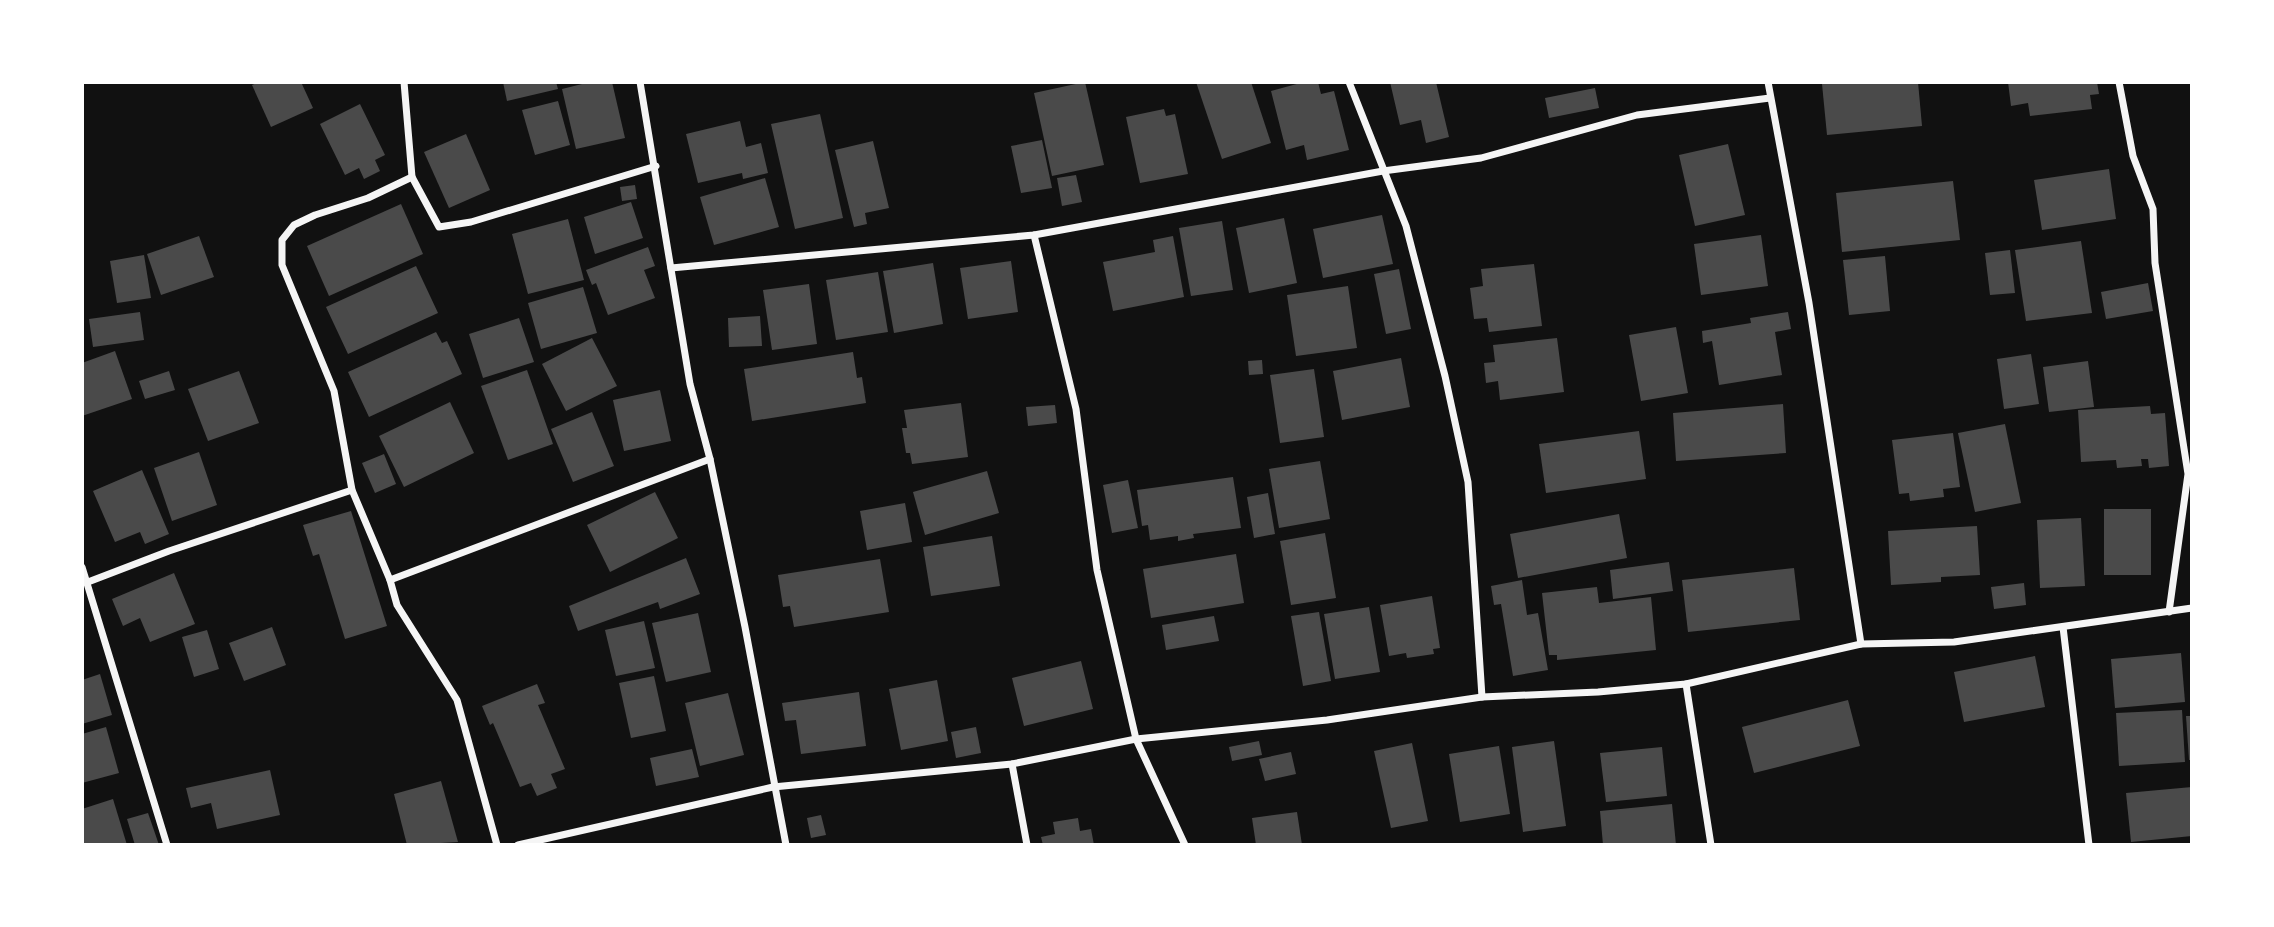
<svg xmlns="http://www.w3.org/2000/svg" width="2274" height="927" viewBox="0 0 2274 927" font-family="Karla,sans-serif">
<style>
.building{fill:#4a4a4a}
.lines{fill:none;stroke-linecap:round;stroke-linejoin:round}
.minor{stroke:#f5f5f5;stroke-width:7}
</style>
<rect width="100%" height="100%" fill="#111"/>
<g class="building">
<polygon points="259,82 301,82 313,108 271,127 252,85"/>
<polygon points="503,82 556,82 558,89 507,101"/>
<polygon points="590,82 612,82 625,138 576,149 562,89"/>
<polygon points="1085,82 1104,165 1052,176 1034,93"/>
<polygon points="1196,82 1251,82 1271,143 1222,159"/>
<polygon points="1304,82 1318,82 1321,94 1334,91 1349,150 1307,160 1304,145 1286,150 1271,91"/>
<polygon points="1390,82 1436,82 1449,137 1426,143 1421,120 1400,125"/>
<polygon points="1918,82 1922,126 1827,135 1822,84"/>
<polygon points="2008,82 2097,82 2099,94 2090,95 2092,109 2030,116 2028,103 2011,106"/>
<polygon points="1595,88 1599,108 1549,118 1545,98"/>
<polygon points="558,101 570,145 535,155 522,110"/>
<polygon points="360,104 385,155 375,160 380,171 364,179 359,168 345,175 320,124"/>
<polygon points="1164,109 1166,116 1175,114 1188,174 1140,183 1126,117"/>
<polygon points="820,114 843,218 795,229 771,124"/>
<polygon points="740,121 746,147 761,143 768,173 743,179 742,173 698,183 686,134"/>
<polygon points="466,134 490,190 449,208 424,152"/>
<polygon points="1042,140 1052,188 1021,193 1011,146"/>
<polygon points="873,141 889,208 865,213 867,224 854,227 835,150"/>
<polygon points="1728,144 1745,215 1695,226 1679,155"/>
<polygon points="2109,169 2116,219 2042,230 2034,180"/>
<polygon points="1076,175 1082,202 1062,206 1057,178"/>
<polygon points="765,178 779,227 714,245 700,197"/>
<polygon points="1953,181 1960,240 1842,252 1836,193"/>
<polygon points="635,185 637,199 622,201 620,187"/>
<polygon points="631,202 643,238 595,254 584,217"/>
<polygon points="401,204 423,254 329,296 307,246"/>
<polygon points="1382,215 1393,264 1323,278 1313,229"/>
<polygon points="1284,218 1297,283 1249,293 1236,228"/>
<polygon points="568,219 584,280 528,294 512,234"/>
<polygon points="1222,221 1233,290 1191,296 1179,228"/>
<polygon points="1761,235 1768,286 1701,295 1694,244"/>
<polygon points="199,236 214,277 161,295 147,254"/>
<polygon points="1173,236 1184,297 1113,311 1103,262 1155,252 1153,240"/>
<polygon points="2081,241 2092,313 2026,321 2015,250"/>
<polygon points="648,247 655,266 644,270 655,298 608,315 596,283 592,285 586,270"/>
<polygon points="2010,250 2015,293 1990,295 1985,253"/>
<polygon points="144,255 151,298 117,303 110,261"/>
<polygon points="1885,256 1890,311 1849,315 1843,260"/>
<polygon points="1011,261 1018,312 968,319 960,268"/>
<polygon points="933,263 943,324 894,333 883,271"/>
<polygon points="1534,264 1542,326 1489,332 1487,318 1474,319 1470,288 1483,286 1481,269"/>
<polygon points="416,266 438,313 348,354 326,307"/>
<polygon points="1399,269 1411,329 1386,334 1374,274"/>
<polygon points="878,272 888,332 836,340 826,280"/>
<polygon points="2148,283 2153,311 2106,319 2101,292"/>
<polygon points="809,284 817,344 772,350 763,290"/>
<polygon points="1348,286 1357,348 1296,356 1287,295"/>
<polygon points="583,287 597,333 541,349 528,303"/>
<polygon points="140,312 144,340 93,347 89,319"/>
<polygon points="1788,312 1791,329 1775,332 1782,375 1719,385 1712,341 1703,343 1702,331 1751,323 1750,318"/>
<polygon points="760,316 762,346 729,347 728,318"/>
<polygon points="519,318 534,362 483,378 469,334"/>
<polygon points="1676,327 1688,393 1641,401 1629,335"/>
<polygon points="436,332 442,343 447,341 462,374 369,417 348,372"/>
<polygon points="592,338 617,386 566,411 542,364"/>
<polygon points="1557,338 1564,392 1500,400 1498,381 1486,383 1484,363 1495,362 1493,345"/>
<polygon points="115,351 132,399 82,416 82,363"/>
<polygon points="853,352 857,378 862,377 866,403 752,421 744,369"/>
<polygon points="2031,354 2039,404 2004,409 1997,359"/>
<polygon points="1401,358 1410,407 1342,420 1333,371"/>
<polygon points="1262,360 1263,374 1249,375 1248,361"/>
<polygon points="2088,361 2094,407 2049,412 2043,367"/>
<polygon points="1314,369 1324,437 1280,443 1270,375"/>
<polygon points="527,370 553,444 508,460 481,386"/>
<polygon points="169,371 175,390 145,399 139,381"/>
<polygon points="239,371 259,423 208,441 188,389"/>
<polygon points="660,390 671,441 624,451 613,400"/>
<polygon points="450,402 474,453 404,487 379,436"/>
<polygon points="961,403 968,457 912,464 910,453 906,453 902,428 907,428 904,410"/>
<polygon points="1783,404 1786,453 1676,461 1673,413"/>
<polygon points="1055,405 1057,423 1028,426 1026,407"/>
<polygon points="2150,406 2151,414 2165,413 2169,466 2149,468 2148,459 2141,459 2142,466 2117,468 2116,460 2081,462 2078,410"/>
<polygon points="592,412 614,466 573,482 551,429"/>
<polygon points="2005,424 2021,503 1975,512 1958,433"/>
<polygon points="1639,431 1646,479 1546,493 1539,444"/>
<polygon points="1953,433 1960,487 1943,489 1944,497 1910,501 1909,493 1899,494 1892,440"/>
<polygon points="199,452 217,505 172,521 154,468"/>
<polygon points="384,454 396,484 375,493 362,463"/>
<polygon points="1320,461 1330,519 1279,528 1269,469"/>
<polygon points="142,470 169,534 145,544 140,532 115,542 93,491"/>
<polygon points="987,471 999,513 925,535 913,492"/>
<polygon points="1233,477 1241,528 1193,534 1194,538 1178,541 1178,536 1150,540 1148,525 1142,526 1137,490"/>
<polygon points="1128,480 1138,528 1112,533 1103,485"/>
<polygon points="655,492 678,538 610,572 587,525"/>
<polygon points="1268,493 1275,534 1254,538 1247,497"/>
<polygon points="905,503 912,542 867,550 860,511"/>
<rect x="2104" y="509" width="47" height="66"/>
<polygon points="351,511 387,626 345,639 319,554 313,556 303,525"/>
<polygon points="1619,514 1627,558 1518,578 1510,534"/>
<polygon points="2081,518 2085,586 2040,588 2037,520"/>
<polygon points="1977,526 1980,575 1941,577 1941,582 1891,585 1888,531"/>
<polygon points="1325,533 1336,598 1291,605 1280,541"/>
<polygon points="992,536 1000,586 931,596 923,547"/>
<polygon points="1236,554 1244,603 1151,618 1143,569"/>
<polygon points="686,558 700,594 660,609 658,602 578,631 569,606"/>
<polygon points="880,559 889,612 794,627 790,606 783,607 778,575"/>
<polygon points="1669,562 1673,591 1613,599 1610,570"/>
<polygon points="1794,568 1800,620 1688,632 1682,580"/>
<polygon points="174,573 195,624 150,642 140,618 123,626 112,599"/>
<polygon points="1522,580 1527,615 1538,613 1548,670 1513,676 1501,604 1494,605 1491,586"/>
<polygon points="2024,583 2026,605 1994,609 1991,587"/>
<polygon points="1597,587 1599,603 1651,597 1656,650 1557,660 1557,655 1549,655 1542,593"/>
<polygon points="1432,596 1440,648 1433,649 1434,654 1407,658 1406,653 1389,656 1380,605"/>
<polygon points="1369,607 1380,672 1335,679 1324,614"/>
<polygon points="1319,612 1331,681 1303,686 1291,616"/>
<polygon points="698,613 711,672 666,682 652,623"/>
<polygon points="1214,616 1219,641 1166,650 1162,625"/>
<polygon points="644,621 655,668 616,676 605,630"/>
<polygon points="272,627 286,665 244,681 229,643"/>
<polygon points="207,630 219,669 194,677 182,637"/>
<polygon points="2181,653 2185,702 2115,708 2111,659"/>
<polygon points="2035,656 2045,707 1964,722 1954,672"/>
<polygon points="1081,661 1093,709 1024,726 1012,678"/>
<polygon points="100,674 112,715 82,724 82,680"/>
<polygon points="654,676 666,731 631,738 619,683"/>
<polygon points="937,680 948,741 901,750 889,689"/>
<polygon points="537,684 545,703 538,705 565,769 551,774 557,788 537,796 531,783 520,787 493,723 490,725 482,706"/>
<polygon points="859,692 866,746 801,754 796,720 785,721 782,703"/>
<polygon points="728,693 744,755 700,766 685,703"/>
<polygon points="1848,700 1860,746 1754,773 1742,727"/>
<polygon points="2182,710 2185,762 2119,766 2116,713"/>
<polygon points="2186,716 2192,716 2192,760 2189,760"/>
<polygon points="106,727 119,773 82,783 82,734"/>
<polygon points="976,727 981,753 956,758 951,732"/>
<polygon points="1259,741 1262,755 1232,761 1229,747"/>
<polygon points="1554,741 1566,826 1523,832 1512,747"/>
<polygon points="1412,743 1428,821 1391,828 1374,751"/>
<polygon points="1499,746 1510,814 1460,822 1449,754"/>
<polygon points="1662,747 1667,796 1606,802 1600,753"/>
<polygon points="692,749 699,777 656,786 650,758"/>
<polygon points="1291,752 1296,774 1265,781 1259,759"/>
<polygon points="270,770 280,815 217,829 211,803 191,808 186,788"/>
<polygon points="441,781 458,842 407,845 394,794"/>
<polygon points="2192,787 2192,836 2131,842 2126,793"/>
<polygon points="113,799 127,845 82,845 82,809"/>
<polygon points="1672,804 1676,845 1603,845 1600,811"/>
<polygon points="1297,812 1302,845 1256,845 1252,818"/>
<polygon points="148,813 159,845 135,845 127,819"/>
<polygon points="821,815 826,835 811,838 807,818"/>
<polygon points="1078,818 1080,831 1091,829 1094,845 1043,845 1041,837 1055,834 1053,822"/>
</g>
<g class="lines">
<g class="minor">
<polyline points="404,82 412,177"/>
<polyline points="640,82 690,384 710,459 745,627 786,845"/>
<polyline points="1349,82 1406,226 1445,376 1468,482 1482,697"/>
<polyline points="1768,82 1809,303 1861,644"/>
<polyline points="2119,82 2133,156 2153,209 2155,263 2188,474 2169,612"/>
<polyline points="1034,235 1076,409 1097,570 1136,739 1185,845"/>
<polyline points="671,268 1034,235 1383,171 1481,158 1637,115 1770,98"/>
<polyline points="82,567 167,845"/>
<polyline points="390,580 710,459"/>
<polyline points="88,582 169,551 352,490"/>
<polyline points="2063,627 2089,845"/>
<polyline points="1686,684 1711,845"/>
<polyline points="1012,764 1027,845"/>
<polyline points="497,845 457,700 397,605 390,580 352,490 334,391 282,265 282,240 294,225 315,215 368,198 412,177 439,227 471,222 656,166"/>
<polyline points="518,845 773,787 1012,764 1136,739 1327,720 1482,697 1598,692 1686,684 1861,644 1954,642 2192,608"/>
</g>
</g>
<rect width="2274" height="927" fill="none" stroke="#ffffff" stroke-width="168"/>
</svg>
